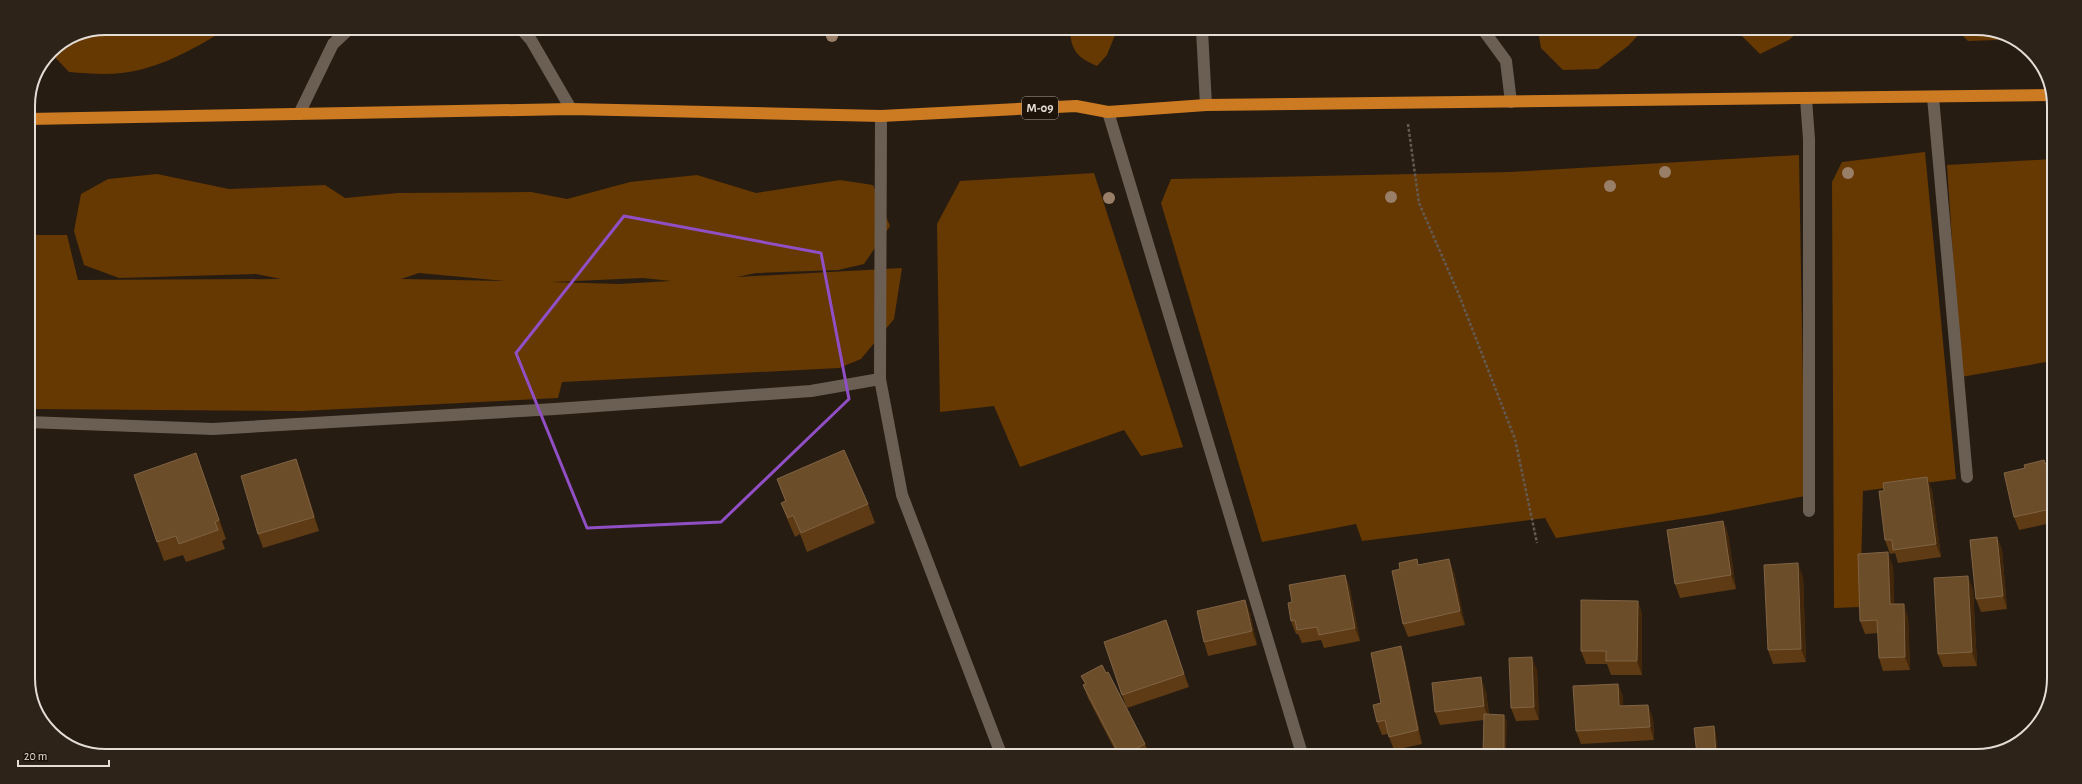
<svg xmlns="http://www.w3.org/2000/svg" width="2082" height="784" viewBox="0 0 2082 784" font-family="'Alegreya Sans',sans-serif">
<style>
.green{fill:#663802;fill-rule:evenodd}
.lines{fill:none;stroke-linecap:round;stroke-linejoin:round}
.path{stroke:#645a51;stroke-width:2.5;stroke-dasharray:3 2;stroke-linecap:butt}
.minor{stroke:#6b5e53;stroke-width:12}
.highway{stroke:#cd7b22;stroke-width:12}
.tree{fill:#997f68}
.wall{fill:#5e3b14}
.shaded-wall{fill:#42270a}
.building{fill:#6c4d29;stroke:#7f6344}
.marked{fill:none;stroke:#904fc4;stroke-width:3;stroke-linejoin:round}
.labels{text-anchor:middle;dominant-baseline:central;stroke-width:3;stroke-linejoin:round;paint-order:stroke}
.shield{fill:#1d1309;stroke:#a8a098;stroke-width:1}
.shield-label{font-size:13px;font-weight:bold;fill:#e4ddd6}
.rim{fill:none;stroke:#e4ddd6;stroke-width:2}
</style>
<rect width="100%" height="100%" fill="#271c12"/>
<g class="green">
<path d="M106 28H229C201 44 174 61 143 69 119 76 93 74 69 72L50 52 77 34Z"/>
<polygon points="565,29 611,29 607,34 578,35"/>
<path d="M1070 30H1117L1107 55 1097 66C1078 58 1071 51 1070 30Z"/>
<polygon points="1538,31 1642,31 1628,46 1598,69 1563,70 1541,48"/>
<polygon points="1738,32 1798,32 1789,40 1760,54"/>
<polygon points="1959,32 2001,32 2004,34 1997,40 1968,41"/>
<polygon points="1925,152 1956,479 1863,491 1860,607 1834,608 1832,182 1842,162"/>
<polygon points="1799,155 1805,496 1707,515 1556,538 1545,518 1362,541 1356,524 1262,542 1161,203 1171,179 1510,172"/>
<polygon points="2053,159 2052,361 1961,377 1947,165"/>
<polygon points="1094,173 1183,447 1141,456 1124,430 1020,467 994,406 940,412 937,224 960,181"/>
<path d="M157 174 229 189 325 185 345 198 398 193 531 192 567 199 630 182 697 175 756 193 840 180 873 185 890 226 864 264 838 270 756 273 737 277 902 268 894 319 861 359 839 368 562 382 558 398 302 411 28 409V235H67L78 280 281 279 256 274 119 278 84 265 74 231 81 194 108 179ZM419 273 505 281 401 279ZM643 278 671 281 619 284 552 282Z"/>
</g>
<g class="lines">
<polyline class="path" points="1408,124 1419,203 1459,295 1515,439 1537,543"/>
<g class="minor">
<polyline points="521,29 531,40 571,109"/>
<polyline points="1202,30 1206,105"/>
<polyline points="1484,31 1506,61 1511,102"/>
<polyline points="1933,97 1967,477"/>
<polyline points="1806,99 1809,139 1809,511"/>
<polyline points="1108,112 1302,754"/>
<polyline points="299,114 333,44 349,29"/>
<polyline points="881,116 880,379 902,495 1001,754"/>
<polyline points="28,422 213,429 555,409 811,391 880,379"/>
</g>
<polyline class="highway" points="28,119 571,109 881,116 1076,106 1108,112 1206,105 2051,95"/>
</g>
<g class="tree">
<circle cx="832" cy="36" r="6"/>
<circle cx="1665" cy="172" r="6"/>
<circle cx="1848" cy="173" r="6"/>
<circle cx="1610" cy="186" r="6"/>
<circle cx="1391" cy="197" r="6"/>
<circle cx="1109" cy="198" r="6"/>
</g>
<g class="wall">
<polygon points="296,459 301,472 319,531 263,548 258,534"/>
<polygon points="2044,460 2046,463 2051,462 2051,523 2019,530 2014,517 2025,468"/>
<polygon points="203,472 226,539 222,541 225,549 186,562 183,555 164,561 157,542"/>
<polygon points="777,479 868,504 875,523 807,552 800,534 795,537 788,521 781,503 785,501"/>
<polygon points="1932,490 1941,557 1898,563 1895,553 1890,554 1885,540"/>
<polygon points="1723,521 1728,534 1736,589 1680,598 1675,584"/>
<polygon points="1997,537 2002,550 2007,609 1981,612 1976,599"/>
<polygon points="1419,565 1454,572 1465,625 1408,637 1403,624"/>
<polygon points="1893,566 1894,604 1908,617 1910,670 1883,671 1879,658 1878,633 1865,634 1860,621"/>
<polygon points="1345,575 1350,589 1360,641 1324,648 1321,640 1302,643 1298,634 1296,634 1291,621 1292,602"/>
<polygon points="1803,577 1806,662 1773,664 1768,650"/>
<polygon points="1973,589 1977,666 1943,667 1938,654"/>
<polygon points="1638,601 1642,614 1642,675 1611,675 1607,664 1586,664 1581,651"/>
<polygon points="1250,613 1257,645 1208,656 1204,642"/>
<polygon points="1170,634 1189,687 1127,708 1122,695"/>
<polygon points="1405,660 1422,744 1394,750 1388,734 1382,735 1377,722 1381,703"/>
<polygon points="1537,670 1539,720 1516,721 1511,708"/>
<polygon points="1106,673 1145,744 1149,754 1117,754 1088,698 1083,685 1085,684 1081,676"/>
<polygon points="1618,684 1623,697 1623,706 1653,718 1654,740 1581,744 1576,731"/>
<polygon points="1486,691 1489,715 1507,722 1484,720 1440,725 1435,712"/>
</g>
<g class="shaded-wall">
<polygon points="196,453 203,472 226,539 219,520"/>
<polygon points="296,459 301,472 319,531 314,517"/>
<polygon points="1927,477 1932,490 1941,557 1936,544"/>
<polygon points="1723,521 1728,534 1736,589 1731,575"/>
<polygon points="1997,537 2002,550 2007,609 2003,596"/>
<polygon points="1888,552 1893,566 1895,617 1890,604"/>
<polygon points="1449,559 1454,572 1465,625 1460,611"/>
<polygon points="1798,563 1803,577 1806,662 1801,649"/>
<polygon points="1345,575 1350,589 1360,641 1355,628"/>
<polygon points="1968,576 1973,589 1977,666 1972,652"/>
<polygon points="1245,600 1250,613 1257,645 1252,631"/>
<polygon points="1638,601 1642,614 1642,675 1637,661"/>
<polygon points="1904,604 1908,617 1910,670 1905,657"/>
<polygon points="1401,646 1405,660 1422,744 1418,730"/>
<polygon points="1532,657 1537,670 1539,720 1534,707"/>
<polygon points="1481,677 1486,691 1489,719 1484,706"/>
<polygon points="1618,684 1623,697 1624,720 1619,706"/>
<polygon points="1648,705 1653,718 1654,740 1650,727"/>
<polygon points="1504,715 1507,722 1506,755 1504,755"/>
<polygon points="1714,726 1716,733 1718,755 1716,755"/>
</g>
<g class="building">
<polygon points="844,450 868,504 801,533 793,515 788,518 781,503 786,501 777,479"/>
<polygon points="196,453 219,520 215,522 218,530 179,544 176,536 157,542 134,475"/>
<polygon points="296,459 314,517 258,534 241,476"/>
<polygon points="2044,460 2045,464 2051,462 2051,509 2014,517 2004,473 2025,468 2024,465"/>
<polygon points="1927,477 1936,544 1893,550 1892,540 1885,540 1879,491 1884,491 1883,483"/>
<polygon points="1723,521 1731,575 1675,584 1667,530"/>
<polygon points="1997,537 2003,596 1976,599 1970,540"/>
<polygon points="1888,552 1890,604 1904,604 1905,657 1879,658 1877,620 1860,621 1858,554"/>
<polygon points="1417,559 1418,565 1449,559 1460,611 1403,624 1392,571 1400,569 1399,563"/>
<polygon points="1798,563 1801,649 1768,650 1764,565"/>
<polygon points="1345,575 1355,628 1319,635 1317,627 1297,630 1295,620 1291,621 1288,603 1292,602 1289,585"/>
<polygon points="1968,576 1972,652 1938,654 1934,578"/>
<polygon points="1245,600 1252,631 1204,642 1197,611"/>
<polygon points="1581,600 1638,601 1637,661 1606,661 1606,651 1581,651"/>
<polygon points="1166,620 1184,674 1122,695 1104,642"/>
<polygon points="1401,646 1418,730 1389,737 1385,720 1377,722 1373,705 1381,703 1371,653"/>
<polygon points="1532,657 1534,707 1511,708 1509,658"/>
<polygon points="1102,665 1106,673 1108,672 1145,744 1125,754 1119,754 1083,685 1086,684 1081,676"/>
<polygon points="1481,677 1484,706 1435,712 1432,683"/>
<polygon points="1618,684 1619,706 1648,705 1650,727 1576,731 1573,686"/>
<polygon points="1484,714 1504,715 1504,755 1483,755"/>
<polygon points="1714,726 1716,755 1697,755 1694,728"/>
<polygon points="1678,749 1679,755 1655,755 1655,753"/>
<polygon points="1794,754 1794,756 1779,756"/>
</g>
<path class="marked" d="M624 216 821 253 849 399 721 522 587 528 516 353Z"/>
<g class="labels">
<rect class="shield" x="1022" y="97" width="36" height="22" rx="3"/>
<g class="shield-label">
<text x="1040" y="108">М-09</text>
</g>
</g>
<path d="M0 0H2082V784H0ZM106 35H1976A71 71 0 0 1 2047 106V678A71 71 0 0 1 1976 749H106A71 71 0 0 1 35 678V106A71 71 0 0 1 106 35Z" fill="#2d2319" fill-rule="evenodd"/>
<path class="rim" d="M106 35H1976A71 71 0 0 1 2047 106V678A71 71 0 0 1 1976 749H106A71 71 0 0 1 35 678V106A71 71 0 0 1 106 35Z"/>
<path d="M18 760v6h91v-6" fill="none" stroke="#e4ddd6" stroke-width="2"/>
<text x="24" y="760" font-size="12" fill="#e4ddd6" stroke="#1d1309" stroke-width="3" paint-order="stroke">20 m</text>
</svg>
